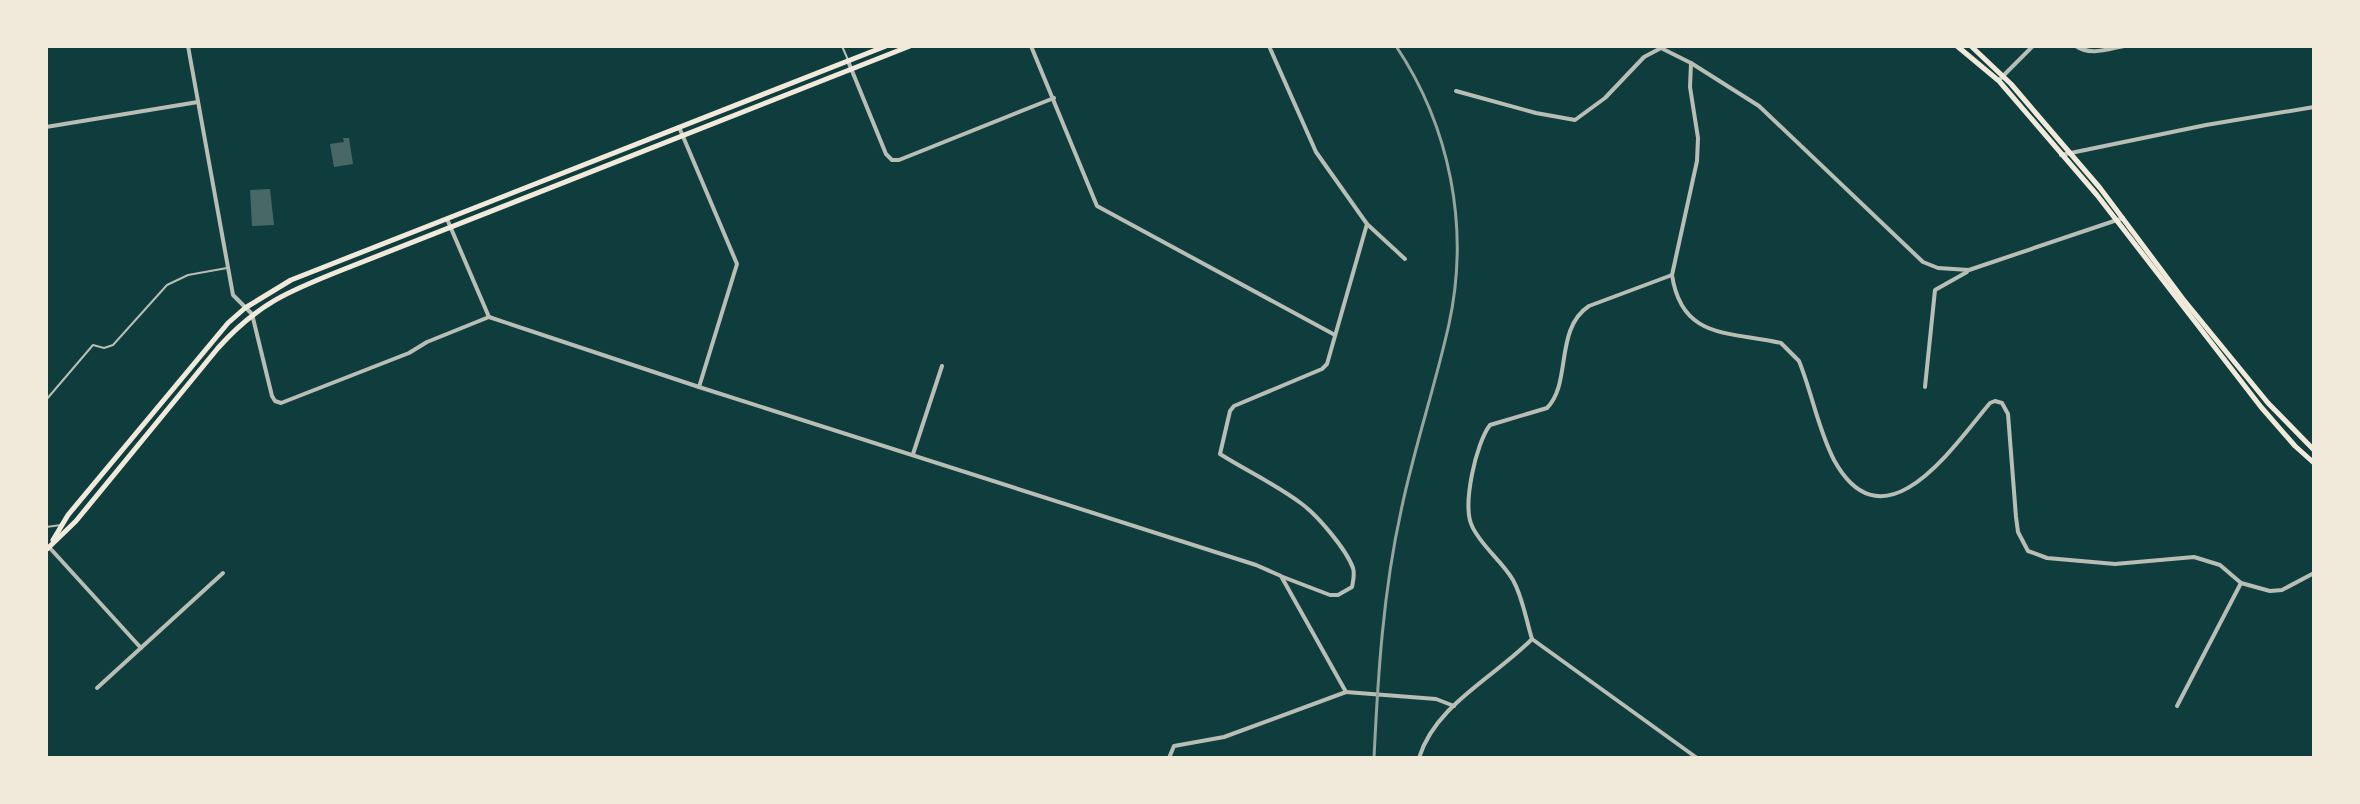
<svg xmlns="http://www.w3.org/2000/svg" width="2360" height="804" viewBox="0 0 2360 804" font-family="Figtree,sans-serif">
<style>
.building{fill:#486865}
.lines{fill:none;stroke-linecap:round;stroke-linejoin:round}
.service{stroke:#b8beb3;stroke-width:2}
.minor{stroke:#b8beb3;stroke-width:4}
.secondary{stroke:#f1e9da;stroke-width:5}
.rail{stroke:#97a49c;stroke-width:3}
</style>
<rect width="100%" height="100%" fill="#0f3d3e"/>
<g class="building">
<polygon points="343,138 349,138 353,164 334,167 330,144 344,142"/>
<polygon points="270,189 274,225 252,226 250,190"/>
</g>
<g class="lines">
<g class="service">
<polyline points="842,46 848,60"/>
<polyline points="46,400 93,345 104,348 113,345 167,285 188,275 227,268"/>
<polyline points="46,527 61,525"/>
</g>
<g class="minor">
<polyline points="188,46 233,295 252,314 272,396 275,401 281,403 409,353 427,342 489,317"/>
<polyline points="1031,46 1097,206 1335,335"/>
<polyline points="1269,46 1316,152 1367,224 1405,259"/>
<path d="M2076 46C2090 56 2108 49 2124 46"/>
<polyline points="848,61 886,154 892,160 899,160 1054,98"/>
<polyline points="2001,78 2033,46"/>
<polyline points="1456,91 1536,113 1575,120 1605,98 1644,57 1661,48 1691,63 1759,106 1923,262 1938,268 1969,270 2123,218"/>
<polyline points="46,127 198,102"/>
<polyline points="679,127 737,264 699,387"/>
<polyline points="2061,155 2206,125 2314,107"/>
<polyline points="447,219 489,317"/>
<path d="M1672 275C1682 341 1731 331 1781 343L1799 361C1812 393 1818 429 1834 460 1884 551 1953 447 1990 403L1995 401 2002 403 2008 414 2016 517 2018 532 2028 551 2047 558 2115 564 2194 557 2220 565 2241 583 2270 591 2282 590 2314 573"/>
<polyline points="489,317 699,387 1256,565 1281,576 1346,692 1436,699 1454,706"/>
<polyline points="1925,387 1935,290 1967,272"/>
<polyline points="913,454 942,366"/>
<polyline points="49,547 141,648"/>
<path d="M1283 577 1330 595H1338L1352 587C1353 581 1355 575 1353 568 1346 549 1318 516 1302 504 1277 485 1247 471 1220 454L1230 411 1234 406 1322 369 1327 364 1367 224"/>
<polyline points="1532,639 1697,758"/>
<polyline points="97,688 223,573"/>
<polyline points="2177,706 2241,583"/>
<polyline points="1169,758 1174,746 1224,737 1346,692"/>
<path d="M1419 758C1435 705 1495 677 1532 639 1526 620 1523 598 1513 580 1502 561 1481 546 1472 526 1462 505 1476 443 1490 425L1547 408C1572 383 1554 329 1589 306L1672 275 1697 161 1698 138 1690 87 1691 63"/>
</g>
<g class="secondary">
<polyline points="1957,46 1999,81 2097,195 2261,407 2295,446 2314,463"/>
<polyline points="1971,46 2011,84 2100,188 2183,299 2268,403 2314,450"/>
<polyline points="53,540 68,515 228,323 245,308 291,280 886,46"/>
<path d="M46 550 76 521 218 348C257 304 289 291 342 270L910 46"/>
</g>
<path class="rail" d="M1374 758C1378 675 1383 593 1401 511 1414 448 1435 387 1449 324 1470 227 1450 127 1396 46"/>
</g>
<rect width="2360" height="804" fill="none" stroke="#f1e9da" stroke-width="96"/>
</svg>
